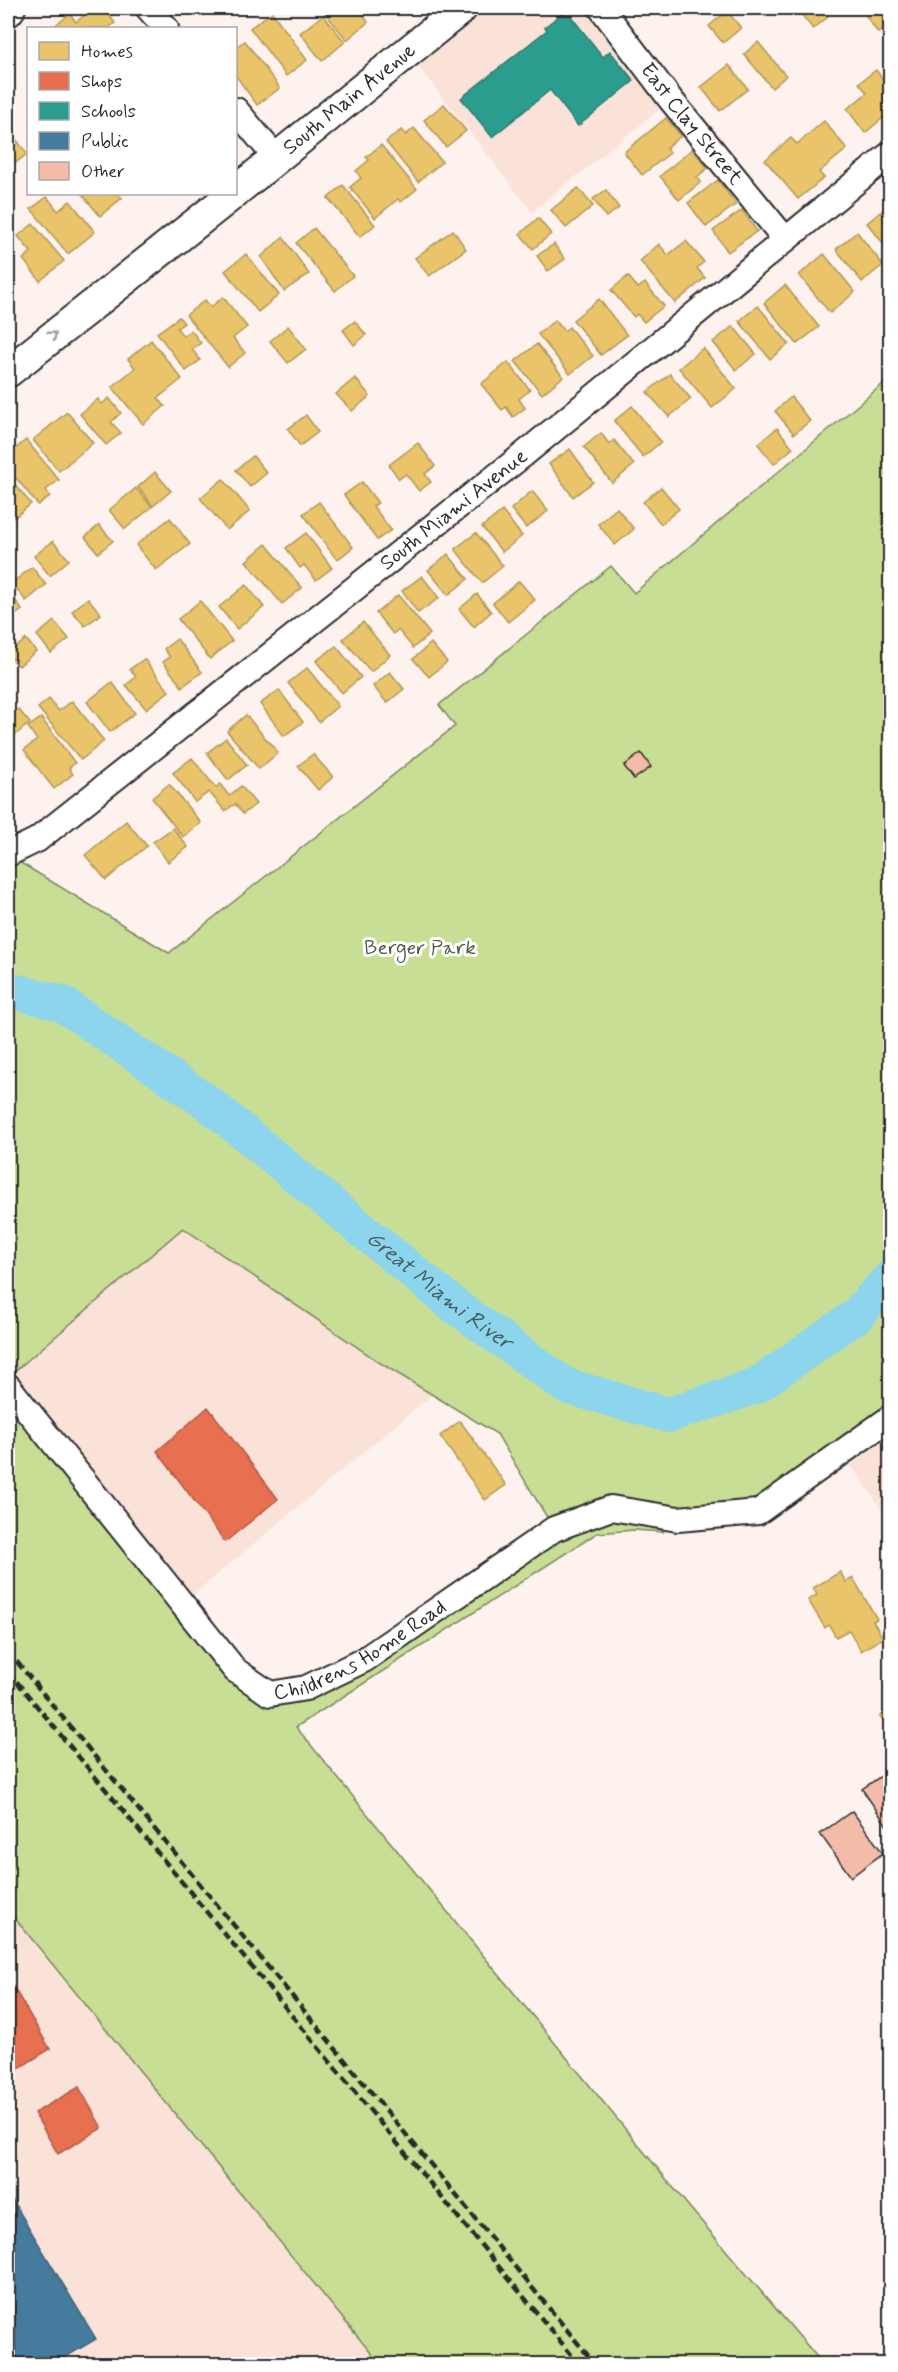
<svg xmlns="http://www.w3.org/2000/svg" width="898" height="2372" viewBox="0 0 898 2372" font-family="Mynerve,sans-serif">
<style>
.built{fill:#fae2d9}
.green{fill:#c8de94;stroke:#7a8460;stroke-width:1.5}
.homes{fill:#e9c46a;stroke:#b09657;stroke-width:1.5}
.shops{fill:#e76f51;stroke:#af5b46;stroke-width:1.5}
.schools{fill:#2a9d8f;stroke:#2a7b71;stroke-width:1.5}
.public{fill:#457b9d;stroke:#3d637b;stroke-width:1.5}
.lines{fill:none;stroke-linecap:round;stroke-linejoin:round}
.river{stroke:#8cd5ed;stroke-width:36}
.building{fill:#f3bca8;stroke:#2b2b2b;stroke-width:1.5}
.minor-casing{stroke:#2b2b2b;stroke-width:28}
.major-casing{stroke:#2b2b2b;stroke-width:34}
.minor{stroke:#fff;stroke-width:24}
.major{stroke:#fff;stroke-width:30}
.rail{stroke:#2b2b2b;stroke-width:4.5;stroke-dasharray:9 4.5;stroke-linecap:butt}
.oneway{stroke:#a0a0a0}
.labels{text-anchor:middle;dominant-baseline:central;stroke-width:6;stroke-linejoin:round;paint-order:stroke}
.street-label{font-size:21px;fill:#2b2b2b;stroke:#fff}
.park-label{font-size:21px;fill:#525845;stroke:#fff}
.water-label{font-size:22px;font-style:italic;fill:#485e65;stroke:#fff}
</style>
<rect width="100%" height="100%" fill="#fdf2ee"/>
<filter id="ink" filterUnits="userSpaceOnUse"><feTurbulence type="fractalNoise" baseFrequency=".0167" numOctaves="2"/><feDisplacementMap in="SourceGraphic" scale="12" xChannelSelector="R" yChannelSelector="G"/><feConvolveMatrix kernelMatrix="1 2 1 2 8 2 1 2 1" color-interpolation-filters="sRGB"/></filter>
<g filter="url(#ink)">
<g class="built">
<polygon points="462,8 601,8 671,100 532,212 407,52"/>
<polygon points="182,1228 382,1364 432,1395 182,1604 8,1377"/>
<polygon points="890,1418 890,1521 842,1453"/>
<polygon points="8,1910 380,2364 8,2364"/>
</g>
<polygon class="green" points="890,378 890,1418 758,1512 654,1515 663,1532 634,1530 597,1533 296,1727 690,2208 823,2364 380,2364 8,1910 8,1386 270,1694 306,1688 554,1529 497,1434 382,1364 183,1228 8,1377 8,855 169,953 455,726 439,705 611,566 634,593"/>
<g class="homes">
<polygon points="83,8 104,8 115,23 108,28 53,27 70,14 76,22 87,13"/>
<polygon points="321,8 359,8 368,22 347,40"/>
<polygon points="799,8 820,8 828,17 813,29 797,9"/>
<polygon points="878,8 887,8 890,13 890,24 878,33 866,16"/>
<polygon points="727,11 741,28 723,43 709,26"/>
<polygon points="272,12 307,60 286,76 250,28"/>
<polygon points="323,15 345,42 322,61 300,33"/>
<polygon points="245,41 280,88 257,105 236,76 236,47"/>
<polygon points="758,42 786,76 772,88 744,54"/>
<polygon points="729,65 748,89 720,111 701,87"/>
<polygon points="876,70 890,89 890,112 865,133 847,109 867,93 859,83"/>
<polygon points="444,104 466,131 446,147 424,120"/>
<polygon points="666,118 681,136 666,148 670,153 642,175 624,152"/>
<polygon points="824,121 847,149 819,172 824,178 798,199 765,160 791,138 797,144"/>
<polygon points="8,128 27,154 8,169"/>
<polygon points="414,128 442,162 418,182 386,142 401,130 406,135"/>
<polygon points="381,145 417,189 401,202 398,199 375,218 350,187 361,178 356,171 369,160 366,157"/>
<polygon points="692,149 708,168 697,177 701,182 679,200 660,176"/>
<polygon points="718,180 736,204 706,227 688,203"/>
<polygon points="343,185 375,225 360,237 328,198"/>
<polygon points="578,188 593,206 566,228 551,210"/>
<polygon points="606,190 619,208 606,217 593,199"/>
<polygon points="82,194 118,194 122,198 100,216"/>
<polygon points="47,197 58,211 70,201 95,232 68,254 31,209"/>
<polygon points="890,204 890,252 867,223"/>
<polygon points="742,210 757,231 728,252 713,231"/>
<polygon points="538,218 551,234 533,249 520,234"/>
<polygon points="33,224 64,261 40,281 23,259 31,252 18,236"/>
<polygon points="314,228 353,276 335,291 296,243"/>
<polygon points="453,230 466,249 429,276 415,258"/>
<polygon points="857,232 883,265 862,282 836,249"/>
<polygon points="283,237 309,274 284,291 261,257"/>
<polygon points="686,241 704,262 697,268 705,278 675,303 640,261 659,244 668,255"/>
<polygon points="554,244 565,259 548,271 537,256"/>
<polygon points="246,254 279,295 258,312 225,271"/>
<polygon points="824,254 855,292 830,313 799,275"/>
<polygon points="628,276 638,288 645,283 664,306 644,322 637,314 634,317 611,290"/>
<polygon points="785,285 819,327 797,344 764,303"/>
<polygon points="223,297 247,327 233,338 245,353 228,367 186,315 205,300 211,307"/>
<polygon points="599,299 627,335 601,355 573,320"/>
<polygon points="758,306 789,344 770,359 739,321"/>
<polygon points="179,317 184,323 177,328 183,336 191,330 201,343 192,349 200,360 186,371 157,333"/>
<polygon points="555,320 564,331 569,327 593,356 570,374 538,334"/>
<polygon points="355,321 366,335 354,345 343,330"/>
<polygon points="288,326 306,349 288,363 270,341"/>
<polygon points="733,326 756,354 736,370 713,342"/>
<polygon points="151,340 182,379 158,398 165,406 143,424 112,387 135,368 128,359"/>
<polygon points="537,344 563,377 542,394 515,361"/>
<polygon points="703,348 736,389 712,408 679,368"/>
<polygon points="508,362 530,390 519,399 525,408 513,417 506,407 502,410 481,384"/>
<polygon points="670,374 691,399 669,417 647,392"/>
<polygon points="355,378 370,396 352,411 336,394"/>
<polygon points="791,397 810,421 794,434 775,411"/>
<polygon points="109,398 121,413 111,422 121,433 106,445 80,414 98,399 102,404"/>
<polygon points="632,406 661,442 643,457 614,421"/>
<polygon points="67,412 93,443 59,471 33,440"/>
<polygon points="306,415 318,432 300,446 288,429"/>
<polygon points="777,428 793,448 774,464 758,444"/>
<polygon points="601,433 609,444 614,440 634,465 612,483 584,447"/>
<polygon points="26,440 59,480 46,490 50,496 38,505 8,468 8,455"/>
<polygon points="418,443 435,466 425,474 431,482 419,491 406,474 399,479 389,465"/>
<polygon points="570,449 593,482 573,497 549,464"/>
<polygon points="253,456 267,473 250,487 236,470"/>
<polygon points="155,472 171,491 153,506 138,487"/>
<polygon points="8,476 31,504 14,518 8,510"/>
<polygon points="223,479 250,511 227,530 200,498"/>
<polygon points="362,482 378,503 373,506 391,530 377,540 344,495"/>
<polygon points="661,487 679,509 661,524 643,502"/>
<polygon points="136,488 152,507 125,529 109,510"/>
<polygon points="532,491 548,511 526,528 511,509"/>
<polygon points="319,502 353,547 337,560 303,514"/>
<polygon points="617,508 634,529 615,545 598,524"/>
<polygon points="502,511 522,536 502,552 482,527"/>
<polygon points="170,518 190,544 156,570 136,545"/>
<polygon points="99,525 113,541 98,553 85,537"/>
<polygon points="306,533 332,568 316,580 304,565 300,568 286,548"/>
<polygon points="476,533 503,566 482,583 455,549"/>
<polygon points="53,541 69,560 50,576 34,556"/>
<polygon points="266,544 302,588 282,604 246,561"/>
<polygon points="448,554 468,579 448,595 428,570"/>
<polygon points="32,567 46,585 26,601 12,583"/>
<polygon points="422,576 439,598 418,613 402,591"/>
<polygon points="519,581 535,600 508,622 493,603"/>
<polygon points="246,585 264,607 237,629 219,607"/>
<polygon points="10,592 22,610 11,618 8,614"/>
<polygon points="477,594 491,612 474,627 459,609"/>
<polygon points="398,595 430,634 413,648 398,630 393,634 376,613"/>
<polygon points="88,598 101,614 85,626 72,611"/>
<polygon points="200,601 232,641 210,659 178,619"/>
<polygon points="54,621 69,639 51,653 37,635"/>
<polygon points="363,622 390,655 371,672 343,639"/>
<polygon points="26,639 36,651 19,666 8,654"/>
<polygon points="177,639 202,672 182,687 163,662 170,657 164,649"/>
<polygon points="431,643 447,662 429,677 413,659"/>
<polygon points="336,646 361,677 342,693 316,661"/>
<polygon points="144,659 169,691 146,709 126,685 136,677 130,669"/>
<polygon points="307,668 338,706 319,722 288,683"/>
<polygon points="390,672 404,689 387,703 373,686"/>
<polygon points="112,682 135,713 110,732 87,702"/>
<polygon points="279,690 303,722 284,736 260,704"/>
<polygon points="49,699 59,711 72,701 104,741 81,760 38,708"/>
<polygon points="18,709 30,723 15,735 8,726 8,718"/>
<polygon points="246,715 278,753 259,769 227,731"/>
<polygon points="41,718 75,763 69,768 73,774 54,789 24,750 37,740 28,727"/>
<polygon points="226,738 247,765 228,780 207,753"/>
<polygon points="313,754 333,777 318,790 298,766"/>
<polygon points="192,758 216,788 220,784 229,796 241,786 256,804 243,814 235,804 225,811 209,792 195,802 173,773"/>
<polygon points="169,784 201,823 183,837 152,798"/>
<polygon points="126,821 147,846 106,880 85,855"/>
<polygon points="173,828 188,847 168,862 153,842"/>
<polygon points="460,1421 506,1485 485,1500 440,1436"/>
<polygon points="840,1572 846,1582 853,1578 877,1619 873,1621 883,1638 861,1651 849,1630 836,1637 829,1625 825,1628 808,1600 817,1595 813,1588"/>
<polygon points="890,1709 890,1731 880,1716"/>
</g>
<g class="shops">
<polygon points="208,1407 278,1499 225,1542 157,1451"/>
<polygon points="8,1978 50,2049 8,2075"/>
<polygon points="79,2087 102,2128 58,2154 34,2113"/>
</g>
<polygon class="schools" points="566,10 603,57 610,51 634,81 578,126 550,90 492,137 461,98 547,30 545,27"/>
<polygon class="public" points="8,2193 96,2339 54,2364 8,2364"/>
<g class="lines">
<path class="river" id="s1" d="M8 990 61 1003 208 1103 451 1303 566 1386 669 1415 756 1386 856 1316 890 1278"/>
</g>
<g class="building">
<polygon points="641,753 651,767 634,779 624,766"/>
<polygon points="890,1770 890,1830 862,1789"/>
<polygon points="852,1811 883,1853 851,1877 820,1834"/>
</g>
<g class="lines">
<defs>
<g id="minor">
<polyline points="148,8 166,28"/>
<path id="s2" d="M601 8 671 100 785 239"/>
<polyline points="236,110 277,159"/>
<path id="s3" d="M8 854 37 840 523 455 890 154"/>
<path id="s4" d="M8 1386 235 1670 270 1694 306 1688 364 1660 554 1529 611 1508 678 1519 758 1512 890 1418"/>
</g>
<g id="major">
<polyline points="8,11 10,8"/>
<path id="s5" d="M236 191 462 8"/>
<polyline points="8,372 233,194"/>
</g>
</defs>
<use href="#minor" class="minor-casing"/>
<use href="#major" class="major-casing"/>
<use href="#minor" class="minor"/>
<use href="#major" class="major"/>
<g class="rail">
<polyline points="8,1651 595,2364"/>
<polyline points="8,1671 579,2364"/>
</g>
</g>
<defs><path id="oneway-chevron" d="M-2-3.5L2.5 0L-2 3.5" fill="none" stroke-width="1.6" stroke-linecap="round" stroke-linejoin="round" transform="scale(1.5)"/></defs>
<use class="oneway" href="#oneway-chevron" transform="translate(53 335) rotate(-39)"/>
</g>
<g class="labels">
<g class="street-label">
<text stroke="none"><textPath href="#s5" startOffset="146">South Main Avenue</textPath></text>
<text stroke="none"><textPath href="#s2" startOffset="147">East Clay Street</textPath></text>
<text stroke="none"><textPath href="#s3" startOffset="564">South Miami Avenue</textPath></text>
<text stroke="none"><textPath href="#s4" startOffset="507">Childrens Home Road</textPath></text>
</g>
<g class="park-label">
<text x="420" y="948">Berger Park</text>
</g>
<g class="water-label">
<text stroke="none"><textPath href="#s1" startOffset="530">Great Miami River</textPath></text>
</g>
</g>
<rect width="898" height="2372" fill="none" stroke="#fff" stroke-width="30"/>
<rect x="15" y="15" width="868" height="2342" fill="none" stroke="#2b2b2b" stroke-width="2" filter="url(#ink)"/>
<rect x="27" y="27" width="210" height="168" fill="#ffffff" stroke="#aaaaaa" stroke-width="1.5"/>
<rect x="39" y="42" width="30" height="18" fill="#e9c46a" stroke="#aaaaaa" stroke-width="1.5"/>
<text x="81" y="57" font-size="18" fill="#2b2b2b">Homes</text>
<rect x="39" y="72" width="30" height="18" fill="#e76f51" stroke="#aaaaaa" stroke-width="1.5"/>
<text x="81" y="87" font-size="18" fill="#2b2b2b">Shops</text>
<rect x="39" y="102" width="30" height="18" fill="#2a9d8f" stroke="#aaaaaa" stroke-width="1.5"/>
<text x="81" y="117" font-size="18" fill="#2b2b2b">Schools</text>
<rect x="39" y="132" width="30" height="18" fill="#457b9d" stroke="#aaaaaa" stroke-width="1.5"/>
<text x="81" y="147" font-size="18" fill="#2b2b2b">Public</text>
<rect x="39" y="162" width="30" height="18" fill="#f3bca8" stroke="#aaaaaa" stroke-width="1.5"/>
<text x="81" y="177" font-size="18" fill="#2b2b2b">Other</text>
</svg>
